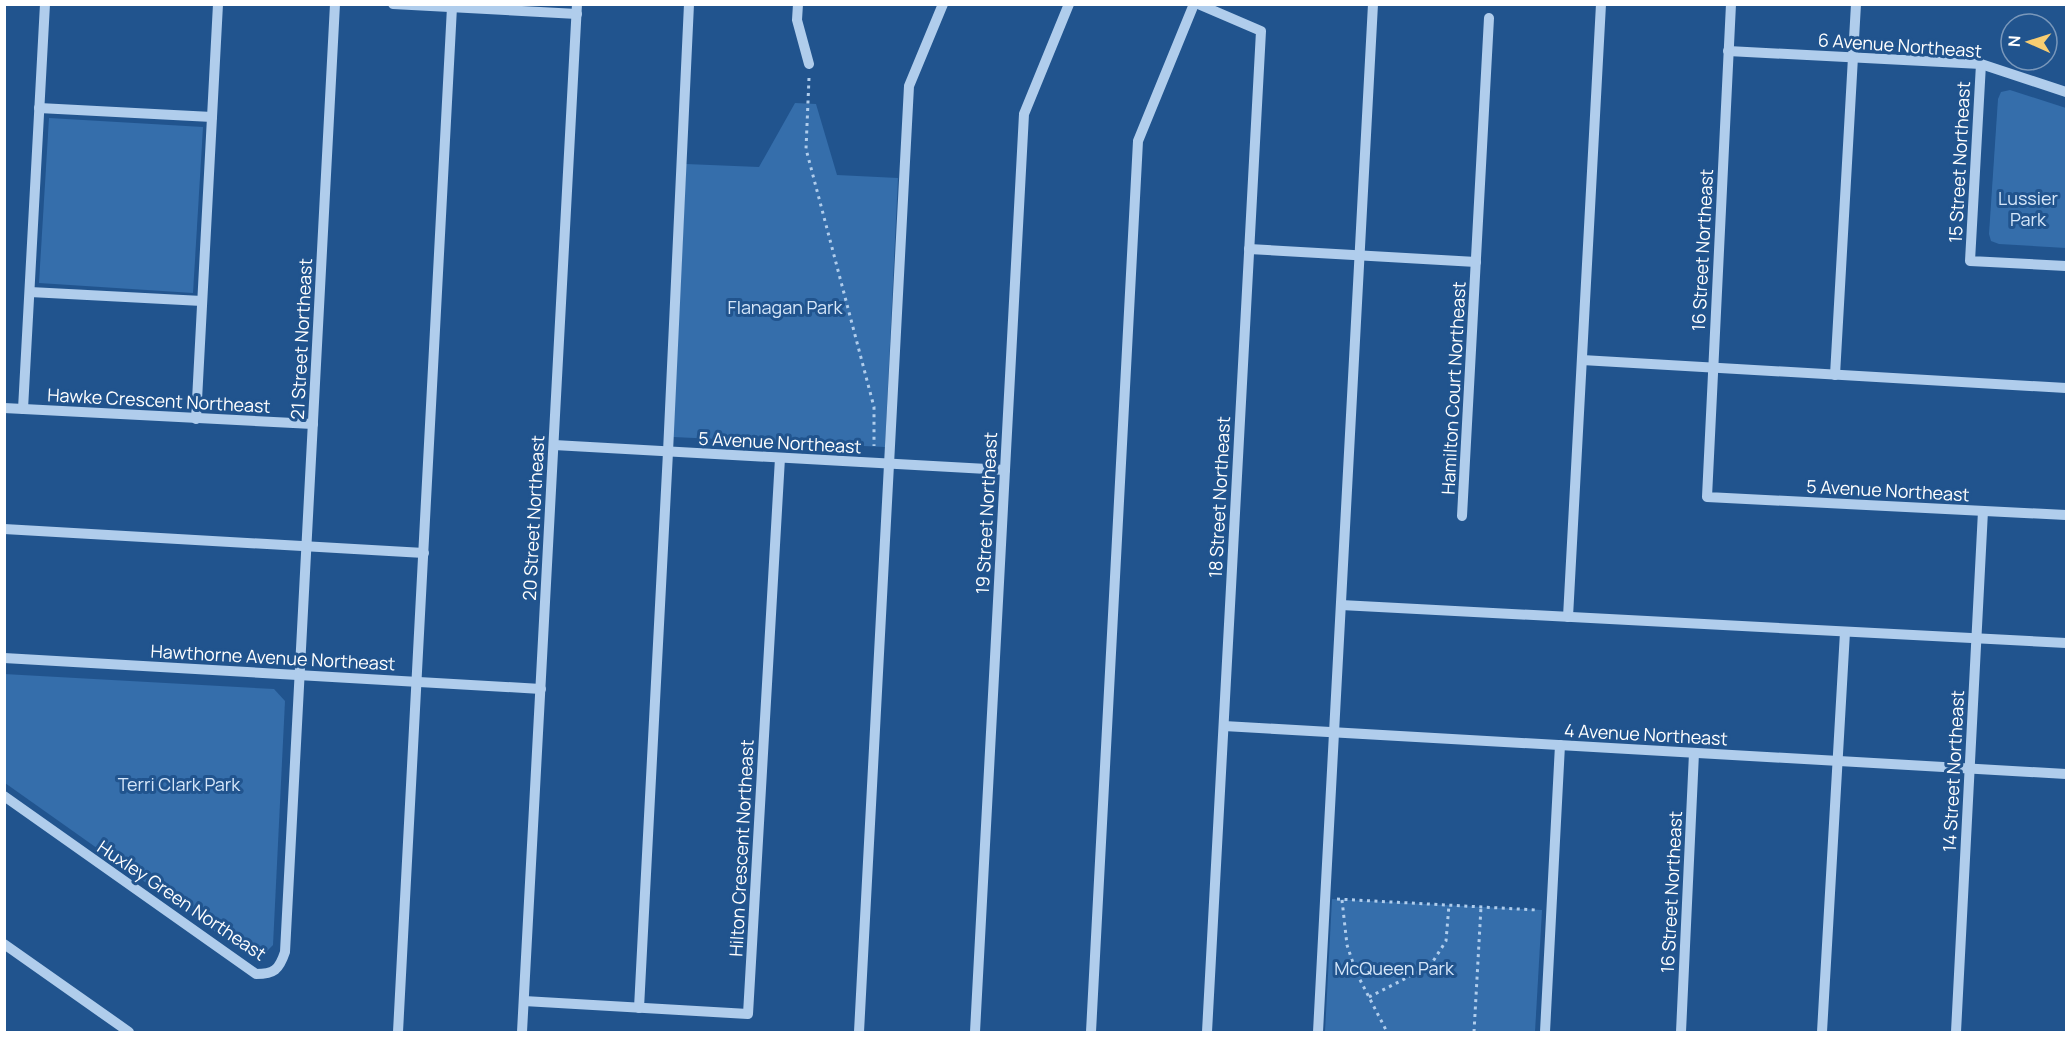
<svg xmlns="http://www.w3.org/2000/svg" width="2071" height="1037" viewBox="0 0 2071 1037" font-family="Manrope,sans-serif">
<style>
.green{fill:#356eab}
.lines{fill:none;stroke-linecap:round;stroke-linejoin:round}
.path{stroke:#b0cdec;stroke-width:3;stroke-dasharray:3 4.5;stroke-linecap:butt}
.minor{stroke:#b0cdec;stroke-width:10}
.labels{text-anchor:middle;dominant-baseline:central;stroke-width:6;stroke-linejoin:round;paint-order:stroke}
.street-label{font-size:18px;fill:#fff;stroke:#21548e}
.park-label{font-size:18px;fill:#d5e6f9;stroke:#21548e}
</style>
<rect width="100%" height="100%" fill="#21548e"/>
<g class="green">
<polygon points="2010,90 2066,108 2066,248 1999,244 1991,241 1989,234 1998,99 2001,92"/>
<polygon points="795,103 816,104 837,175 898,178 885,447 673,437 686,164 759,167"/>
<polygon points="49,118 203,127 193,293 39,283"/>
<polygon points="4,674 274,689 285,701 273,945 259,959 248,955 5,783"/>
<polygon points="1332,899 1542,910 1535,1032 1325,1032"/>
</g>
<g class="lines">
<g class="path">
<polyline points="809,78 806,149 874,407 874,446"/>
<polyline points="1337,899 1537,910"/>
<polyline points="1342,900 1347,945 1356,972 1387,1032"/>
<polyline points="1369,997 1430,966 1446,941 1449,905"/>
<polyline points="1474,1032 1481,907"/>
</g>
<g class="minor">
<polyline points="393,4 577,14"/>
<polyline points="798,4 797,20 809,64"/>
<polyline points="1198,4 1261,31 1207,1032"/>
<polyline points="1731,4 1707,497 2066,515"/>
<polyline points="1728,51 1981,64 2066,92"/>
<polyline points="1981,64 1970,261 2066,266"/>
<polyline points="39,108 212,117"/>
<polyline points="1249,249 1476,262"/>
<polyline points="30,292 202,301"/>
<polyline points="1582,360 2066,388"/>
<polyline points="1835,375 1856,4"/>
<polyline points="4,408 313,424"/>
<polyline points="23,409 45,4"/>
<polyline points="196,419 218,4"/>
<polyline points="554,445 1005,470"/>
<polyline points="1462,516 1489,18"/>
<polyline points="4,529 424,553"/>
<polyline points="1341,605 2066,643"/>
<polyline points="1568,617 1601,4"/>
<polyline points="4,658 541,689"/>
<polyline points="1224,726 2066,774"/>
<path d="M4 796 256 974C274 974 279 970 285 952L335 4"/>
<polyline points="4,944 129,1032"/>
<polyline points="524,1001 748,1014 780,458"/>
<polyline points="639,1008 668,452 689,4"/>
<polyline points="398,1032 452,7"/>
<polyline points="522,1032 577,4"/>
<polyline points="859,1032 909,86 943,4"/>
<polyline points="975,1032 1024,114 1069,4"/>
<polyline points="1091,1032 1138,141 1194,4"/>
<polyline points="1318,1032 1373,4"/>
<polyline points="1545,1032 1560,745"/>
<polyline points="1681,1032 1694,753"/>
<polyline points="1822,1032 1845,632"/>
<polyline points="1956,1032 1983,511"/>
</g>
</g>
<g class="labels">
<g class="street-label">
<text transform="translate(1900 45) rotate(4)">6 Avenue Northeast</text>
<text transform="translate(1959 162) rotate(-87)">15 Street Northeast</text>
<text transform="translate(1702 250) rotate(-87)">16 Street Northeast</text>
<text transform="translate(301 339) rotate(-87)">21 Street Northeast</text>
<text transform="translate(1453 388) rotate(-87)">Hamilton Court Northeast</text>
<text transform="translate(159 400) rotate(3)">Hawke Crescent Northeast</text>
<text transform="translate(780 442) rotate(3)">5 Avenue Northeast</text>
<text transform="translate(1888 490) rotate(3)">5 Avenue Northeast</text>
<text transform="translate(1219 497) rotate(-87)">18 Street Northeast</text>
<text transform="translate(986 513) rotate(-87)">19 Street Northeast</text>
<text transform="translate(533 518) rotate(-87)">20 Street Northeast</text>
<text transform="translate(273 657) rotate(3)">Hawthorne Avenue Northeast</text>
<text transform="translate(1646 734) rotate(3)">4 Avenue Northeast</text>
<text transform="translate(1953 771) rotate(-87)">14 Street Northeast</text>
<text transform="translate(741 848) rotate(-87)">Hilton Crescent Northeast</text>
<text transform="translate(1671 892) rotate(-87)">16 Street Northeast</text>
<text transform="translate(182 900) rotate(34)">Huxley Green Northeast</text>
</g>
<g class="park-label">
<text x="2028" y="198">Lussier<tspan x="2028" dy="21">Park</tspan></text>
<text x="785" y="307">Flanagan Park</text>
<text x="179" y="784">Terri Clark Park</text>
<text x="1394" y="968">McQueen Park</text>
</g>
</g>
<rect width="2071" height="1037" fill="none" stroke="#ffffff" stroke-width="12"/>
<g transform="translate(2029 42) rotate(273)"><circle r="28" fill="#21548e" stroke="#7a98bb" stroke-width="1.5"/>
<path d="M0-4.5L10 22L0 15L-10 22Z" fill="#f8cd71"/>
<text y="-9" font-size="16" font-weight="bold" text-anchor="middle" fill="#ffffff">N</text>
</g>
</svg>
